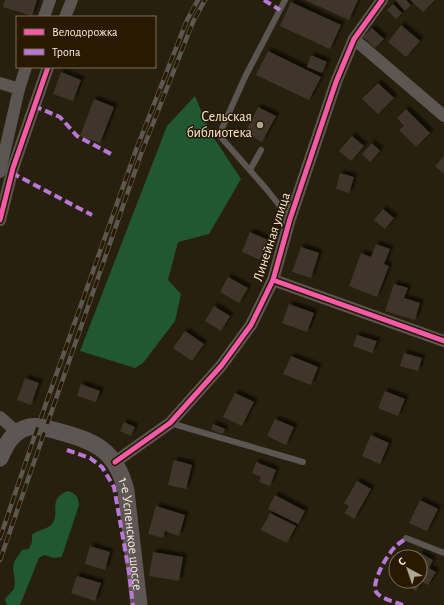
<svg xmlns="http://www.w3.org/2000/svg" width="444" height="605" viewBox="0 0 444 605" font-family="'Alegreya Sans',sans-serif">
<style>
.forest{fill:#1f5831}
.building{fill:#3f3629;filter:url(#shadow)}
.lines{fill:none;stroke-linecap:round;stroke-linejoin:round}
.lane{stroke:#5b5652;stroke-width:6}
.street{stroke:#5b5652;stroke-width:12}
.secondary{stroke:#5e5655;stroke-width:17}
.rail-casing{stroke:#5d574f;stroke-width:4.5}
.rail{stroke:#281900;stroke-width:3;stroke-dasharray:9;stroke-linecap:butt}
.quiet{stroke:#ba77d6;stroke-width:4;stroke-dasharray:8 4;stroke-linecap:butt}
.cycleway-casing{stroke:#281900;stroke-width:8}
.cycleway{stroke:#f35aa7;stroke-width:5}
.poi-dot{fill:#aea593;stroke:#281900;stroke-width:1.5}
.labels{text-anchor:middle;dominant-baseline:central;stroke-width:3;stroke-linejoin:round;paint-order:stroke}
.poi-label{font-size:14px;fill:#f6ecdb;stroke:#281900;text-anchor:end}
.street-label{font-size:14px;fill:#f6ecdb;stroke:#281900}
</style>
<defs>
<filter id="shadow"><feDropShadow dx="3.5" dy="-3.5" stdDeviation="1" flood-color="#0009"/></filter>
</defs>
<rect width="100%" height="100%" fill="#28200e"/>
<g class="forest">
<polygon points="195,96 210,132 241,179 209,234 178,242 168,280 181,294 175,321 143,363 135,368 80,351 167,126"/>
<path d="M67 491C76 493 78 496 79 505L62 556 61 557 54 558 44 555 39 558 20 605H7L5 599 14 589 15 582 13 568 14 562 22 550 29 549 32 542V535C39 529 46 530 51 525 62 513 46 501 67 491Z"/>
</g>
<g class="building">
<polygon points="5,0 37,0 32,16 3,7"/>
<polygon points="305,0 358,0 349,20"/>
<polygon points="396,0 406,0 411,5 405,11 396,1"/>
<polygon points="410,0 435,0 423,12"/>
<polygon points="291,2 341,25 330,49 280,26"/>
<polygon points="393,4 402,13 396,19 387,10"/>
<polygon points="401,25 420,41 406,57 388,42"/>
<polygon points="372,28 384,39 375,48 363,37"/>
<polygon points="268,51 321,77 309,100 256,75"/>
<polygon points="311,55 327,62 322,73 307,67"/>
<polygon points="61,72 81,80 73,101 53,94"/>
<polygon points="378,83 394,98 378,114 362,99"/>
<polygon points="94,99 114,107 100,143 80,136"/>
<polygon points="258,107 276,116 262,142 245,133"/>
<polygon points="406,109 430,133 416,147 399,130 404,126 397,118"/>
<polygon points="352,136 364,146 351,161 339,151"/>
<polygon points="372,143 380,151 370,162 362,154"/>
<polygon points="444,156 444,174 435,166"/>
<polygon points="340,173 354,177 349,193 336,189"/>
<polygon points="383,209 394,218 385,229 374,220"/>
<polygon points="250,232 268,240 260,260 242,252"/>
<polygon points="376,244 390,249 384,264 389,266 377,297 349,286 361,253 371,257"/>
<polygon points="301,247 319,253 311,278 292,272"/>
<polygon points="228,277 248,288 239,303 220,292"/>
<polygon points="394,284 408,288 404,298 420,303 415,320 385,311"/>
<polygon points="289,304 314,313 307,332 282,323"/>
<polygon points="214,306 230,316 221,331 205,321"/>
<polygon points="185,331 204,344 192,361 173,348"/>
<polygon points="357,335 377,341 372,353 353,346"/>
<polygon points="404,353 422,358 418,371 400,366"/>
<polygon points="291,356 318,367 311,385 283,374"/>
<polygon points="25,378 39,383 31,405 17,400"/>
<polygon points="81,384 100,391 96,402 77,396"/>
<polygon points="385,391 405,399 398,416 378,408"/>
<polygon points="235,393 254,402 242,426 223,417"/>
<polygon points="275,419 294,427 286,445 267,436"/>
<polygon points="124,422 135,427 131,436 120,431"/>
<polygon points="213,424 225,429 223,434 211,430"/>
<polygon points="371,435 389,443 380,464 362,456"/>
<polygon points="174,460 192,465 186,489 168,485"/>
<polygon points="256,462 276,470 270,486 259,482 261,477 252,473"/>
<polygon points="357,481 371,489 354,519 345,513 349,506 344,503"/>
<polygon points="275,495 305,511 298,524 268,509"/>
<polygon points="420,500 438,509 427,531 409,523"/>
<polygon points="156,506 185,515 179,536 165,531 163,538 148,534"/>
<polygon points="270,513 296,526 287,543 261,530"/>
<polygon points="90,546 110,552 105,570 85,564"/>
<polygon points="153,552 183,557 179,581 149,576"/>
<polygon points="420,553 433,560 429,568 436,572 428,585 421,581 416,591 403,583 405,581 420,581 420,557 418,557"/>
<polygon points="77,576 101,583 95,601 71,593"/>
</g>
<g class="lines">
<g class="lane">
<polyline points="285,0 245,77 219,135 268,191 290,219"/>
<polyline points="250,170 261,150"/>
<polyline points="170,423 303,462"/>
<polyline points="406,538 444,553"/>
</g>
<g class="street">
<polyline points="44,17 50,0"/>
<polyline points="65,17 72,0"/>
<polyline points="354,39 444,116"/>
<polyline points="0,83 19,89"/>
<polyline points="0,172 19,89 26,67"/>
<polyline points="0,220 13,168 48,67"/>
<polyline points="273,280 444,341"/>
<polyline points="0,417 17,432"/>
<polyline points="115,462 170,423 221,366 251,325 273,280 290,219 336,82 354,39 382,0"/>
</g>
<path class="secondary" id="s1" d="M0 458C5 447 10 436 21 430 33 423 45 428 57 431 94 441 116 449 126 491L139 605"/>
<defs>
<g id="rail">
<polyline points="0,538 38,426 136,150 187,20 198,0"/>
<polyline points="0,560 141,154 193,22 205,0"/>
</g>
</defs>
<use href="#rail" class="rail-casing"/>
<use href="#rail" class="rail"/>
<g class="quiet">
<polyline points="264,0 280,10"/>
<polyline points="34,106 60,117 77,136 113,155"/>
<polyline points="12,173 92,215"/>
<polyline points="67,450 90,458 102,467 114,487 129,572 133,605"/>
<path d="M403 605C395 602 382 599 377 593 369 585 388 553 396 546 399 543 403 541 406 538"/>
</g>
<defs>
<g id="cycleway">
<polyline points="0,220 13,168 48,67"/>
<polyline points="273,280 444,341"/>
<polyline points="115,462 170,423 221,366 251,325 273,280 290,219 336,82 354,39 382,0"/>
</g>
</defs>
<use href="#cycleway" class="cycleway-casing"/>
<use href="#cycleway" class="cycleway"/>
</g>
<circle class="poi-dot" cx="260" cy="125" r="4"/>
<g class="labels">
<g class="poi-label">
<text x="252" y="117">Сельская<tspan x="252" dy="16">библиотека</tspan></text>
</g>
<g class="street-label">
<text transform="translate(272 237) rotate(-72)">Линейная улица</text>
<text stroke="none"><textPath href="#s1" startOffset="214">1-е Успенское шоссе</textPath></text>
</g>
</g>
<rect x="16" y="16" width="140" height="52" fill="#281900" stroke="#7a6d58"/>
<rect x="24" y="29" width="20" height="6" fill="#f35aa7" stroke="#7a6d58"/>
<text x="52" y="36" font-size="12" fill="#f6ecdb">Велодорожка</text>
<rect x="24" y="49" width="20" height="6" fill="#ba77d6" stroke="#7a6d58"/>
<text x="52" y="56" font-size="12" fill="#f6ecdb">Тропа</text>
<g transform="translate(408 569) rotate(320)"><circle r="19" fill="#281900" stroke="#7a6d58"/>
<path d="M0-3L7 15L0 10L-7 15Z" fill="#aea593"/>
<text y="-6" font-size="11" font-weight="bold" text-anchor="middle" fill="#f6ecdb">С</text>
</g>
</svg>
